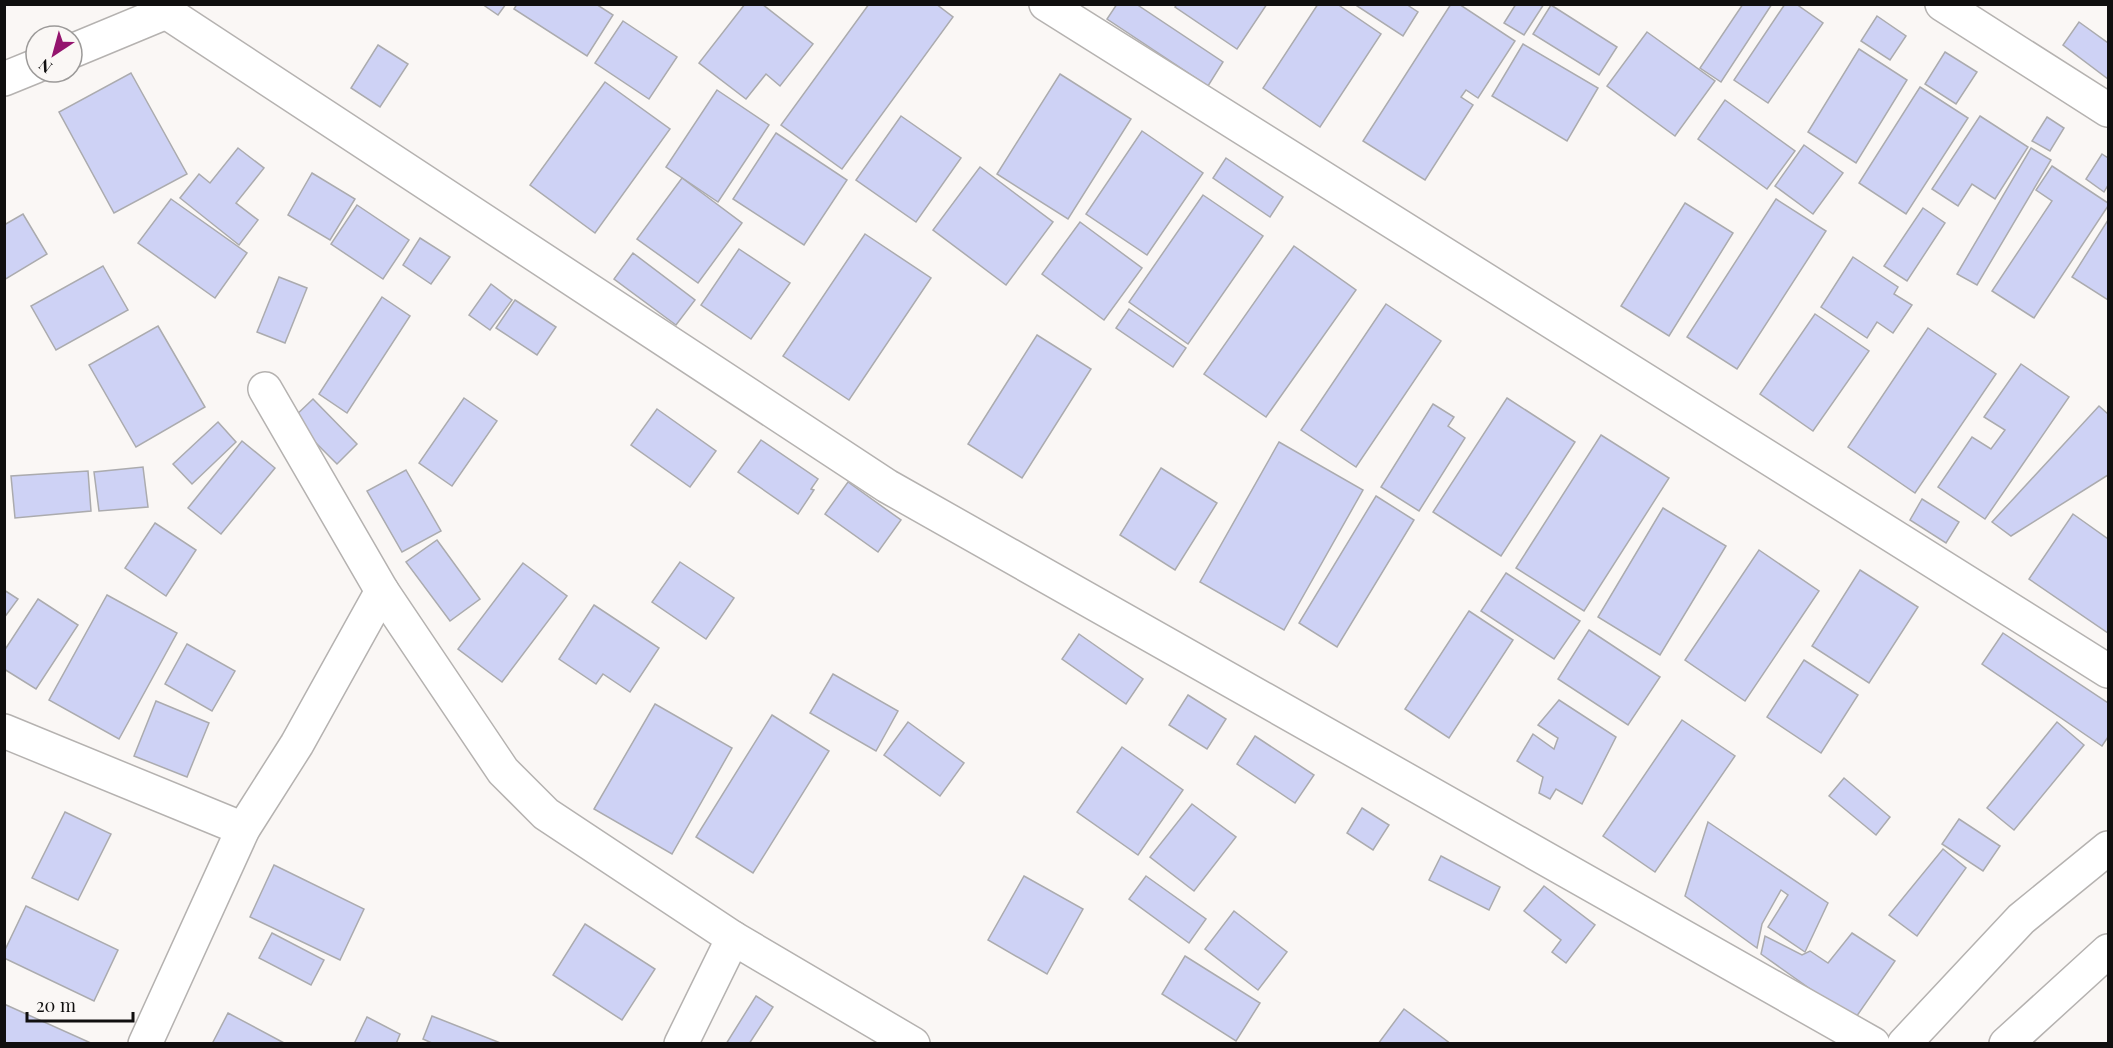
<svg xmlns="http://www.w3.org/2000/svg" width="2113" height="1048" viewBox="0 0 2113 1048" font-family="'Playfair Display',serif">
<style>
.building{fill:#ced2f5;stroke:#ababae;stroke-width:1.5}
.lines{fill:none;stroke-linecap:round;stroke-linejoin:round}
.minor-casing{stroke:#b5b2b0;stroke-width:36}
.minor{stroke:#fff;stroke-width:33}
</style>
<rect width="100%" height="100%" fill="#faf7f5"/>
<g class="building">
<polygon points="482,4 506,4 498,15"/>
<polygon points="517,4 596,4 613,15 587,56 514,9"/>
<polygon points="745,4 762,4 813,44 780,86 766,74 746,99 699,63"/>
<polygon points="869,4 936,4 953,17 842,169 781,125"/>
<polygon points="1117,4 1136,4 1223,62 1208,86 1107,19"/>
<polygon points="1177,4 1267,4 1237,49 1175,7"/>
<polygon points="1318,4 1337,4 1381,34 1320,127 1263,88"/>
<polygon points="1354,4 1410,4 1409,6 1418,12 1403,36"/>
<polygon points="1451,4 1459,4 1515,41 1478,98 1466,90 1461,97 1473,105 1425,180 1363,141"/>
<polygon points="1516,4 1544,4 1524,35 1504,23"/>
<polygon points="1743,4 1772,4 1721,82 1700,68"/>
<polygon points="1785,4 1796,4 1823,23 1768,103 1734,80"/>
<polygon points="1551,5 1617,47 1599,75 1533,34"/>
<polygon points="1877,16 1906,36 1890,60 1861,41"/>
<polygon points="623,21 677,57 649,99 595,63"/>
<polygon points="2079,22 2108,43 2108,79 2063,45"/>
<polygon points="1647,32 1715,81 1675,136 1607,86"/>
<polygon points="1523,44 1598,88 1567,141 1492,96"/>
<polygon points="378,45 408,64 380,107 351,88"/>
<polygon points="1859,49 1907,80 1856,163 1808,132"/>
<polygon points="1945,52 1977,72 1956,104 1925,84"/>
<polygon points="131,73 187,174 114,213 59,112"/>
<polygon points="1060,74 1131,119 1068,219 997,174"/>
<polygon points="605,82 670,129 595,233 530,185"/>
<polygon points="1920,87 1968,118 1906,214 1859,183"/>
<polygon points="717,90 769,125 718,202 666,167"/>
<polygon points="1725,100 1795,151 1767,189 1698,139"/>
<polygon points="901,116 961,158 916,222 856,180"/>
<polygon points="1980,116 2028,147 1995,199 1972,184 1958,206 1932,189"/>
<polygon points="2047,117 2064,128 2050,151 2032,141"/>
<polygon points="1142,131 1203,173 1147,255 1086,214"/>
<polygon points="776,133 847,180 804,245 733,199"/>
<polygon points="1804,145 1843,173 1813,214 1775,186"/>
<polygon points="238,148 264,168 236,203 258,220 239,245 180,198 199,174 210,183"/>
<polygon points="2031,148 2051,160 1977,285 1957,274"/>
<polygon points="2102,154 2108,158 2108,185 2104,192 2086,179"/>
<polygon points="1226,158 1283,197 1270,217 1213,178"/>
<polygon points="2052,166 2108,203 2108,206 2034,318 1992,291 2052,201 2036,190"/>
<polygon points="980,167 1053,222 1006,285 933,230"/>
<polygon points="312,173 355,199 330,240 288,215"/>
<polygon points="682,178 742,223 698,283 637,239"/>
<polygon points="1203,195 1263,236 1188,344 1129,302"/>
<polygon points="171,199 247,253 215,298 138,243"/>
<polygon points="1776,199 1826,231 1737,369 1687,337"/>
<polygon points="1685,203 1733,233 1669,336 1621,306"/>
<polygon points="357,205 409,240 383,279 331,244"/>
<polygon points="1923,208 1945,223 1907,281 1884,266"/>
<polygon points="23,214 47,254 4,280 4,225"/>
<polygon points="2108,220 2108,300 2072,277"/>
<polygon points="1080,222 1142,268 1104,320 1042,274"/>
<polygon points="865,234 931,278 849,400 783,356"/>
<polygon points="420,238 450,257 431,284 403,265"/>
<polygon points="1294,246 1356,290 1266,417 1204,374"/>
<polygon points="739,249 790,283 751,339 701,305"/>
<polygon points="633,253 695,300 676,325 614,279"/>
<polygon points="1853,257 1898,287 1894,294 1912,305 1893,333 1877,322 1867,338 1821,307"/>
<polygon points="103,266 128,310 56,350 31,306"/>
<polygon points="279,277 307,288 285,343 257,332"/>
<polygon points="491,284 512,300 490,330 469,315"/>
<polygon points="382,297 410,316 347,413 319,394"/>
<polygon points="515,300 556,327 537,355 496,328"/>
<polygon points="1386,304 1441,341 1356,467 1301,430"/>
<polygon points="1129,309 1186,348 1173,367 1116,328"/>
<polygon points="1815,314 1869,351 1813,431 1760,394"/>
<polygon points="158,326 205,407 136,447 89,365"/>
<polygon points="1928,328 1996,374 1915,493 1848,447"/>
<polygon points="1037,335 1091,369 1022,478 968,444"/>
<polygon points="2021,364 2069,397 1985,519 1938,487 1972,437 1991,449 2005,430 1984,417"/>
<polygon points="464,398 497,421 452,486 419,463"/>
<polygon points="1507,398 1575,442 1501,556 1433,512"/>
<polygon points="313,399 357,444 337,464 292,419"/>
<polygon points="1433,404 1454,417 1448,426 1465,438 1419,511 1381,487"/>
<polygon points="2099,406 2108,414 2108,475 2011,536 1992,522"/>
<polygon points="657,409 716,451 690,487 631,445"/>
<polygon points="218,422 236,442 192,484 173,464"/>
<polygon points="1601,435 1669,478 1584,611 1516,568"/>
<polygon points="761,440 818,479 811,489 814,490 798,514 738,472"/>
<polygon points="242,441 275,468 221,534 188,508"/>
<polygon points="1279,442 1363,490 1284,630 1200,582"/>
<polygon points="143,467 148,507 99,511 94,472"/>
<polygon points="1161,468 1217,503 1175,570 1120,535"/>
<polygon points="406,470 441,531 402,552 367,491"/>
<polygon points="88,471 91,511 15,518 11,476"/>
<polygon points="848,482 901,520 878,552 825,514"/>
<polygon points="1376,496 1414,520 1337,647 1299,623"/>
<polygon points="1922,499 1959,522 1946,543 1910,520"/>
<polygon points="1663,508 1726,546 1660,655 1598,617"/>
<polygon points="2073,514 2108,539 2108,633 2029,579"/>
<polygon points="155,523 196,550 166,596 125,568"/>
<polygon points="437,540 480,599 450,621 406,562"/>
<polygon points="1759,550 1819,591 1745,701 1685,660"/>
<polygon points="680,562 734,598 706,639 652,602"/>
<polygon points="523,563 567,596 502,682 458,649"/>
<polygon points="1860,570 1918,607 1869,683 1812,646"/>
<polygon points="1506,573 1580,621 1554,659 1481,611"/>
<polygon points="4,590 18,599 4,618"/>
<polygon points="107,595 177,633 119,739 49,700"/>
<polygon points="38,599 78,625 36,689 4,669 4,651"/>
<polygon points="594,605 659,648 630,692 603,674 596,684 559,659"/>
<polygon points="1469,611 1513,640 1449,738 1405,709"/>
<polygon points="1589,630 1660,677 1628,725 1558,679"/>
<polygon points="2003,633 2108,703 2108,737 2102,746 1982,664"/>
<polygon points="1079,634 1143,679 1126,704 1062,659"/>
<polygon points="187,644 235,671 212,711 165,684"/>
<polygon points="1804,660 1858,695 1821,753 1767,717"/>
<polygon points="833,674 898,711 876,751 810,713"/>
<polygon points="1188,695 1226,719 1207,749 1169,725"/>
<polygon points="1559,700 1616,737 1582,804 1556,789 1550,799 1539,793 1543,777 1517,761 1533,734 1554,749 1558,738 1538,725"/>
<polygon points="156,701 209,723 187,777 134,756"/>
<polygon points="655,704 732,748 672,854 594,809"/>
<polygon points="772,715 829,751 753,873 696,837"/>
<polygon points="1682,720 1735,756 1655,872 1603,836"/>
<polygon points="908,722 964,763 940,796 884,755"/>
<polygon points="2057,722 2084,745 2014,830 1987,808"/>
<polygon points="1255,736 1314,775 1295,803 1237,764"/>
<polygon points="1122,747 1183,790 1138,855 1077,812"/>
<polygon points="1844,778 1890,817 1876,835 1829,796"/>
<polygon points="1192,804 1236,837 1194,891 1150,857"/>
<polygon points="1362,808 1389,825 1373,850 1347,833"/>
<polygon points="65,812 111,834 78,900 32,878"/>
<polygon points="1959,819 2000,846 1983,871 1942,844"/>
<polygon points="1708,822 1828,903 1805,952 1768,927 1788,895 1781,890 1762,924 1757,948 1685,896"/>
<polygon points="1943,849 1966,868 1917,936 1889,915"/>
<polygon points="1441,856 1500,887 1489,910 1429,880"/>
<polygon points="274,865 364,909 340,960 250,917"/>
<polygon points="1024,876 1083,909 1047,974 988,940"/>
<polygon points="1146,876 1206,919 1189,943 1129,899"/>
<polygon points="1544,886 1595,925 1566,963 1552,952 1561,940 1524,911"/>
<polygon points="26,906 118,950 94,1001 4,958 4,952"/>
<polygon points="1234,911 1287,952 1258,990 1205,949"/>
<polygon points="585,924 655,969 622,1020 553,975"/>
<polygon points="272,933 324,960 311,985 259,958"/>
<polygon points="1852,933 1895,961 1854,1020 1761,954 1765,936 1802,955 1810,951 1828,963"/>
<polygon points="1185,956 1260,1003 1236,1041 1162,994"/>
<polygon points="756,996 773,1007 749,1044 726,1044"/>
<polygon points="4,1004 93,1044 4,1044"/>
<polygon points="1404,1009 1451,1044 1378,1044"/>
<polygon points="228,1013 286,1044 212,1044"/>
<polygon points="432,1016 503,1044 434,1044 423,1039"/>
<polygon points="367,1017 400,1034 396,1044 354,1044"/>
</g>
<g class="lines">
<defs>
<g id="minor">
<polyline points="154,4 887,486 1873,1044"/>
<polyline points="1046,4 2108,671"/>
<polyline points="1942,4 2108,110"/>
<polyline points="72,51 166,12"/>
<polyline points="4,79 36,66"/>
<polyline points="265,389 382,591 503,771 546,814 733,938 913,1044"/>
<polyline points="4,731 243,829"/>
<polyline points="145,1044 243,829 297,744 382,591"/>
<polyline points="681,1044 733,938"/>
<polyline points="1904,1044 2021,919 2108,848"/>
<polyline points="2006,1044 2108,951"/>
</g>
</defs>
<use href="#minor" class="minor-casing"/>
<use href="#minor" class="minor"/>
</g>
<rect width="2113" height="1048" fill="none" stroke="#100f0f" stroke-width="12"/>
<g transform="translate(54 54) rotate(216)"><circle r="28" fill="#faf7f5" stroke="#9c9a99" stroke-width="1.5"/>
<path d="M0-4.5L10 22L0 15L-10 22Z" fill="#94146e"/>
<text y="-9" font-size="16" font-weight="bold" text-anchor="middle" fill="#100f0f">N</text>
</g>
<path d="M27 1012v9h106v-9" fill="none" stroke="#100f0f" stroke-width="3"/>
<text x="36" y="1012" font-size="18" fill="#100f0f" stroke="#faf7f5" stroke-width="4.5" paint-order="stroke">20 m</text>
</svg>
